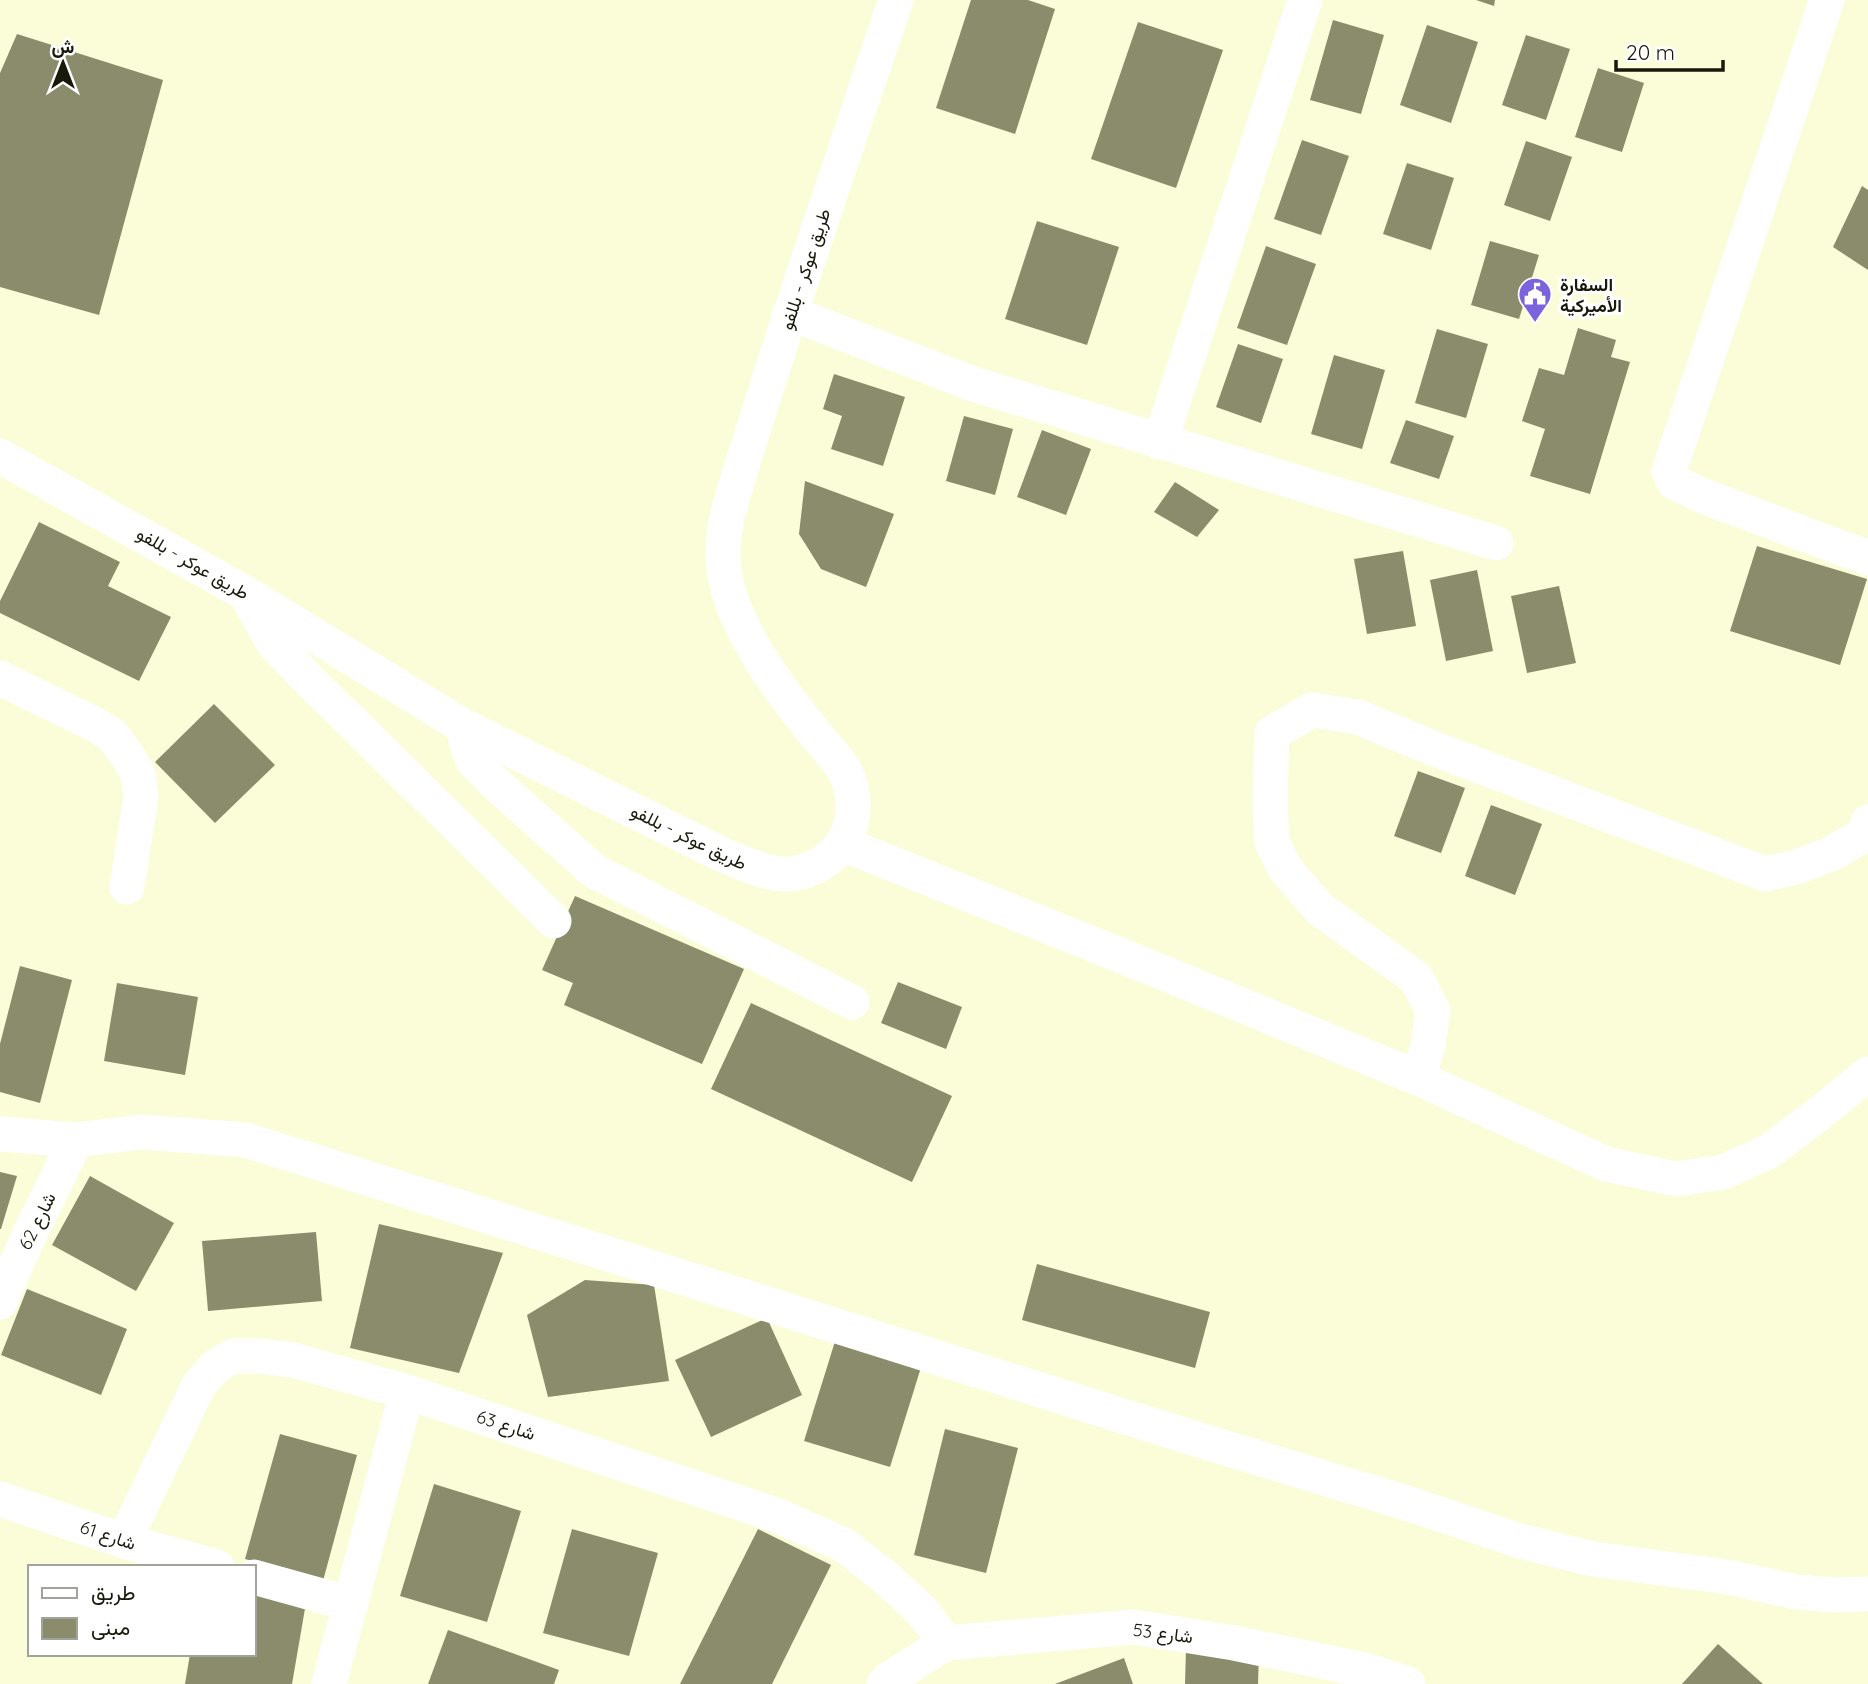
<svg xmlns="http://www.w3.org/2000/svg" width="1868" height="1684" viewBox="0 0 1868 1684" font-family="Quicksand,Vazirmatn,sans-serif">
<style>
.building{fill:#8b8c6b}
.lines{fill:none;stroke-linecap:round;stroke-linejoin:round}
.minor{stroke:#fff;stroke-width:35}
.labels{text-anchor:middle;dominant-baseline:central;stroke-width:6;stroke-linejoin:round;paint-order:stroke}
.street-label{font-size:18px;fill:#18180b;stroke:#fff}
.poi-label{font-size:18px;font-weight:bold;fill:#18180b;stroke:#fff;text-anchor:start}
</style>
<rect width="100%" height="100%" fill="#fbfcd8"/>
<g class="building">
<polygon points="971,0 1028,0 1055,9 1015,134 936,108"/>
<polygon points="1476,0 1495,0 1494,6"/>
<polygon points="1333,20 1384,35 1361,114 1310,100"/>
<polygon points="1138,22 1223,50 1176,188 1091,159"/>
<polygon points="1427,25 1478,42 1451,123 1400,105"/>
<polygon points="17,34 163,80 99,315 0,287 0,73"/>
<polygon points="1526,35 1570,49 1546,120 1502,105"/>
<polygon points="1598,68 1644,83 1622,152 1575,137"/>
<polygon points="1302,140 1349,156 1321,235 1274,219"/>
<polygon points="1526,141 1572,157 1550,221 1504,205"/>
<polygon points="1407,163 1454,178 1431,250 1383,234"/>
<polygon points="1862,186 1868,190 1868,270 1833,247"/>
<polygon points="1037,221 1119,247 1087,345 1005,319"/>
<polygon points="1490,241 1539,255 1519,319 1471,305"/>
<polygon points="1266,246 1316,264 1287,345 1237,328"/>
<polygon points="1578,328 1616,340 1611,357 1630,362 1590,494 1530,476 1545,429 1522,421 1539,368 1564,375"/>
<polygon points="1437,329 1488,344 1466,418 1415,403"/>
<polygon points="1238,344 1283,359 1261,423 1216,407"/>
<polygon points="1334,355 1385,370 1362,449 1311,434"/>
<polygon points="834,374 905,397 883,466 831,449 842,416 823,409"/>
<polygon points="964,416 1013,429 995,495 946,481"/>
<polygon points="1406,420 1454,436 1439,479 1390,463"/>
<polygon points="1042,430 1091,449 1066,515 1017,497"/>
<polygon points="805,481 894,514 866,587 821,569 799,534"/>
<polygon points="1175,482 1219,510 1197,537 1154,512"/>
<polygon points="39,522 120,562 108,586 171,617 139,681 0,613 0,601"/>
<polygon points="1757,546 1867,579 1840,665 1730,631"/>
<polygon points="1403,551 1416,626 1367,634 1354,559"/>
<polygon points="1477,570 1493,651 1446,661 1430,580"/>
<polygon points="1559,586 1576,663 1527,673 1511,596"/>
<polygon points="214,704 275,765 215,823 155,762"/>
<polygon points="1418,771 1465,788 1441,853 1394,836"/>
<polygon points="1491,805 1542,824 1515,895 1465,876"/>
<polygon points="575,896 744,969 702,1064 564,1005 573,983 542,970"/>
<polygon points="20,966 72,980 40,1103 0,1092 0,1044"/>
<polygon points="898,982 962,1007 946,1049 881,1023"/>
<polygon points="117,983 198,997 185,1075 104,1061"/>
<polygon points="751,1003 952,1096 912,1182 711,1089"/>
<polygon points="0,1172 17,1176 1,1229 0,1229"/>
<polygon points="90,1176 174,1223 136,1291 52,1245"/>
<polygon points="379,1224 503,1253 459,1373 350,1348"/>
<polygon points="316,1232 322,1301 208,1311 202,1241"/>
<polygon points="1037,1264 1210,1312 1195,1368 1022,1320"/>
<polygon points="585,1280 654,1285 669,1381 548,1397 527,1315"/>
<polygon points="27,1289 127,1329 101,1395 1,1355"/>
<polygon points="767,1318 802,1395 711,1437 675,1360"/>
<polygon points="837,1335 923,1361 890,1467 804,1441"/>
<polygon points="945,1429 1018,1448 986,1573 914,1555"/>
<polygon points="280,1434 357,1455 323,1581 245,1559"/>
<polygon points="434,1484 521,1511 487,1622 400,1596"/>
<polygon points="572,1529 658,1553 629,1656 543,1633"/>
<polygon points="758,1529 831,1565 772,1684 680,1684"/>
<polygon points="254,1587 307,1597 292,1684 185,1684 190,1654 254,1654"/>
<polygon points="448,1630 559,1670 554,1684 428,1684"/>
<polygon points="1718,1644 1763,1684 1682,1684"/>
<polygon points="1186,1649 1259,1652 1258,1684 1185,1684"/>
<polygon points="1124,1658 1133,1684 1055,1684"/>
</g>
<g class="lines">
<g class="minor">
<polyline points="1827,0 1669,471 1674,482 1703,496 1868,558"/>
<polyline points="790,313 973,384 1496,543"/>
<polyline points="1160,442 1305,0"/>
<path d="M0 456 245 593 463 726 721 854C758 869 788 887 825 861 839 851 846 840 851 823 855 808 853 791 847 776 840 759 823 745 812 730 776 685 726 619 723 559 722 528 731 501 740 472 748 446 756 421 764 396 806 263 851 132 896 0"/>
<polyline points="247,596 274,644 312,683 554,921"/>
<polyline points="0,678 96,725 112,735 129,758 138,774 141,796 127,887"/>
<polyline points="463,726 468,749 474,762 494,782 594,871 852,1002"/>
<polyline points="843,844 1147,966 1418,1078 1428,1045 1433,1011 1416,978 1320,909 1286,870 1272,842 1270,801 1272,733 1312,710 1358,717 1435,749 1765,874 1797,867 1831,854 1863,835 1868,822"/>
<polyline points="1418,1078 1606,1164 1676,1179 1723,1172 1768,1152 1815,1117 1868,1074"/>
<polyline points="0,1134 76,1140 142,1132 246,1140 1196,1439 1413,1505 1520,1541 1593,1559 1728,1577 1796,1592 1833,1595 1868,1594"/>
<polyline points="0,1302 28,1238 76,1140"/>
<polyline points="0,1499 124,1541 217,1567"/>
<polyline points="124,1541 199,1385 215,1367 233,1356 259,1356 293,1360 407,1392 776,1515 844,1545 885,1577 922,1611 946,1643"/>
<polyline points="254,1577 351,1604"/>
<polyline points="329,1684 407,1392"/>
<polyline points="884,1684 888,1680 946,1643 1134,1627 1234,1643 1369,1671 1408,1684"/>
</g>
</g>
<defs>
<symbol id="civic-pin" viewBox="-11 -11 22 30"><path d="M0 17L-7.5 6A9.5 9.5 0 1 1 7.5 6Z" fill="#7b63dd" stroke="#fff"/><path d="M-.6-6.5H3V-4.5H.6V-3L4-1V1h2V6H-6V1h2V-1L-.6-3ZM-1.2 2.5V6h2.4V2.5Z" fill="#fff"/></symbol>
</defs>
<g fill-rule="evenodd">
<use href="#civic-pin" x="1516" y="275" width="38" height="52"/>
</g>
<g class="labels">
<g class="street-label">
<text transform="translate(805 269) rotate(-72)">طريق عوكر - بللفو</text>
<text transform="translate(193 563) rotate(30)">طريق عوكر - بللفو</text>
<text transform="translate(689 837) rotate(26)">طريق عوكر - بللفو</text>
<text transform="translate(37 1221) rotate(-64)">شارع 62</text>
<text transform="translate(506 1425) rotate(18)">شارع 63</text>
<text transform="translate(108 1535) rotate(18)">شارع 61</text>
<text transform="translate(1163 1633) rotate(7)">شارع 53</text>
</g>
<g class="poi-label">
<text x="1560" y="284">السفارة<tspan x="1560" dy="21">الأميركية</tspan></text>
</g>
</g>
<rect x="28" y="1565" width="228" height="91" fill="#ffffff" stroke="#a3a39d" stroke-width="2"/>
<rect x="42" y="1588" width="35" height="10" fill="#ffffff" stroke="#a3a39d" stroke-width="2"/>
<text x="91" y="1600" font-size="21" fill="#18180b">طريق</text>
<rect x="42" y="1618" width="35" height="21" fill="#8b8c6b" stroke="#a3a39d" stroke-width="2"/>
<text x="91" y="1635" font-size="21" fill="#18180b">مبنى</text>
<g transform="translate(63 63)" stroke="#ffffff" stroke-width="5" paint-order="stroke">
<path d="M0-5L12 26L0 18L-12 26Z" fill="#18180b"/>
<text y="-10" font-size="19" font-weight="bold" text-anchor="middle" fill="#18180b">ش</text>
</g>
<path d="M1616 60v10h107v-10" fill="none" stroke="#18180b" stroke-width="3.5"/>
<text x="1626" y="60" font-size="21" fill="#18180b" stroke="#ffffff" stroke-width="5" paint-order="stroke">20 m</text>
</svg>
